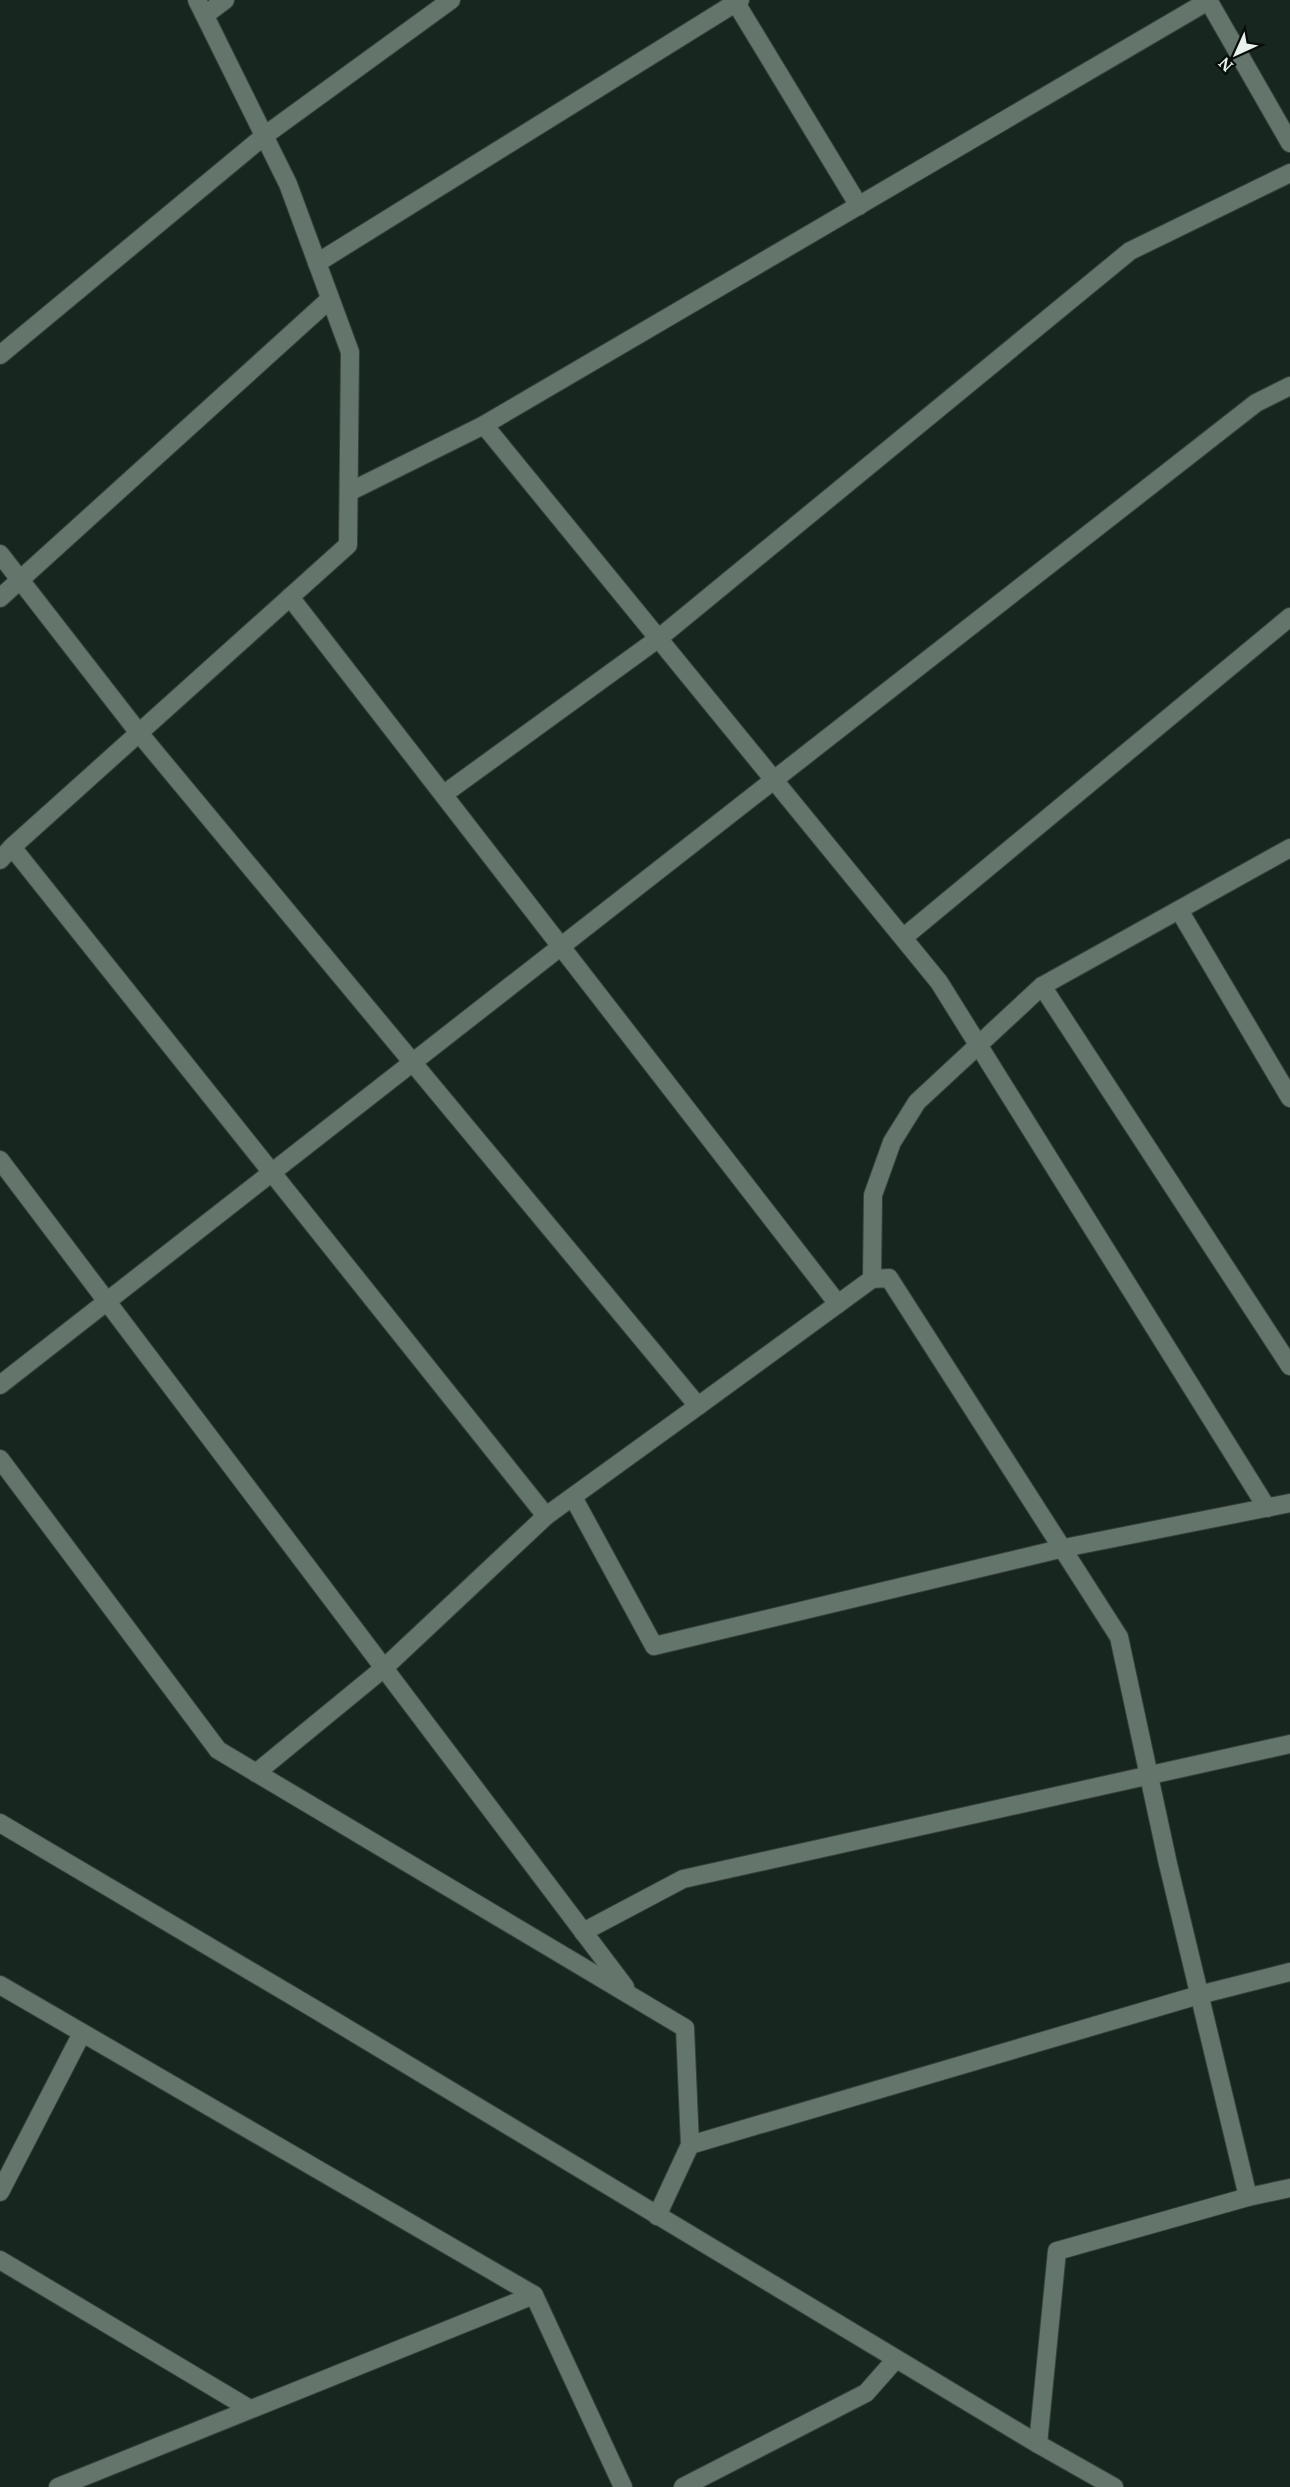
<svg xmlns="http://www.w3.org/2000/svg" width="1290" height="2487" viewBox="0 0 1290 2487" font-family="'PT Serif',serif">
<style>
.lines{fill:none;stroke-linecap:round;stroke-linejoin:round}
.street-casing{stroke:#36413a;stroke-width:20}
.street{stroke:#64756c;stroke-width:18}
</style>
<rect width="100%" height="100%" fill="#17261f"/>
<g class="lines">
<defs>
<g id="street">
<polyline points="1208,0 1290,143"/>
<polyline points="736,3 859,206"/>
<polyline points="205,15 225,0"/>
<polyline points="317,263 740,0"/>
<polyline points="0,355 264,136 451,0"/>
<polyline points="484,425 1208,1"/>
<polyline points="349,492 484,425 939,982 1267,1508"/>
<polyline points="0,554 139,733 698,1406 546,1516"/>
<polyline points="290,597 838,1304"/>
<polyline points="0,598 330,299"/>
<polyline points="444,794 659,638 1130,251 1290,173"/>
<polyline points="12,847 348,545 350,352 288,184 197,0"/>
<polyline points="0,860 12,847 546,1516 384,1668 256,1773"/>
<polyline points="1179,910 1290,1098"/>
<polyline points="904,937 1290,617"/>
<polyline points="1042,986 1290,1366"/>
<polyline points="0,1160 625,1987"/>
<polyline points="872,1279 873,1195 892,1142 917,1102 1042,986 1290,848"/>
<polyline points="0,1385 1256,403 1290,386"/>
<polyline points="698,1406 872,1279 889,1278 1119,1637 1168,1864 1248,2197 1057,2251 1038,2444"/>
<polyline points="0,1459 218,1750 685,2028 690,2145 657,2216"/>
<polyline points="573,1497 654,1646 1064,1548 1290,1503"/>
<polyline points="0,1823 318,2011 1038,2444 1114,2487"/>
<polyline points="583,1932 683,1879 1290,1744"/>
<polyline points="0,1985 534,2295 623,2487"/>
<polyline points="690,2145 1199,1995 1290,1972"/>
<polyline points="0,2192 82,2033"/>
<polyline points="1248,2197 1290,2188"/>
<polyline points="0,2260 250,2409"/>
<polyline points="58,2487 534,2295"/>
<polyline points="683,2487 866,2393 896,2359"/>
</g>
</defs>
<use href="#street" class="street-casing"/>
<use href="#street" class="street"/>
</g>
<g transform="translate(1236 54) rotate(225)" stroke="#070d0a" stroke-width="4.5" paint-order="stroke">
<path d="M0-4.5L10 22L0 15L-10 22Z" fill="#e9f2ed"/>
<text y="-9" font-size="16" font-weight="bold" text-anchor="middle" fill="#e9f2ed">N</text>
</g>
</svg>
